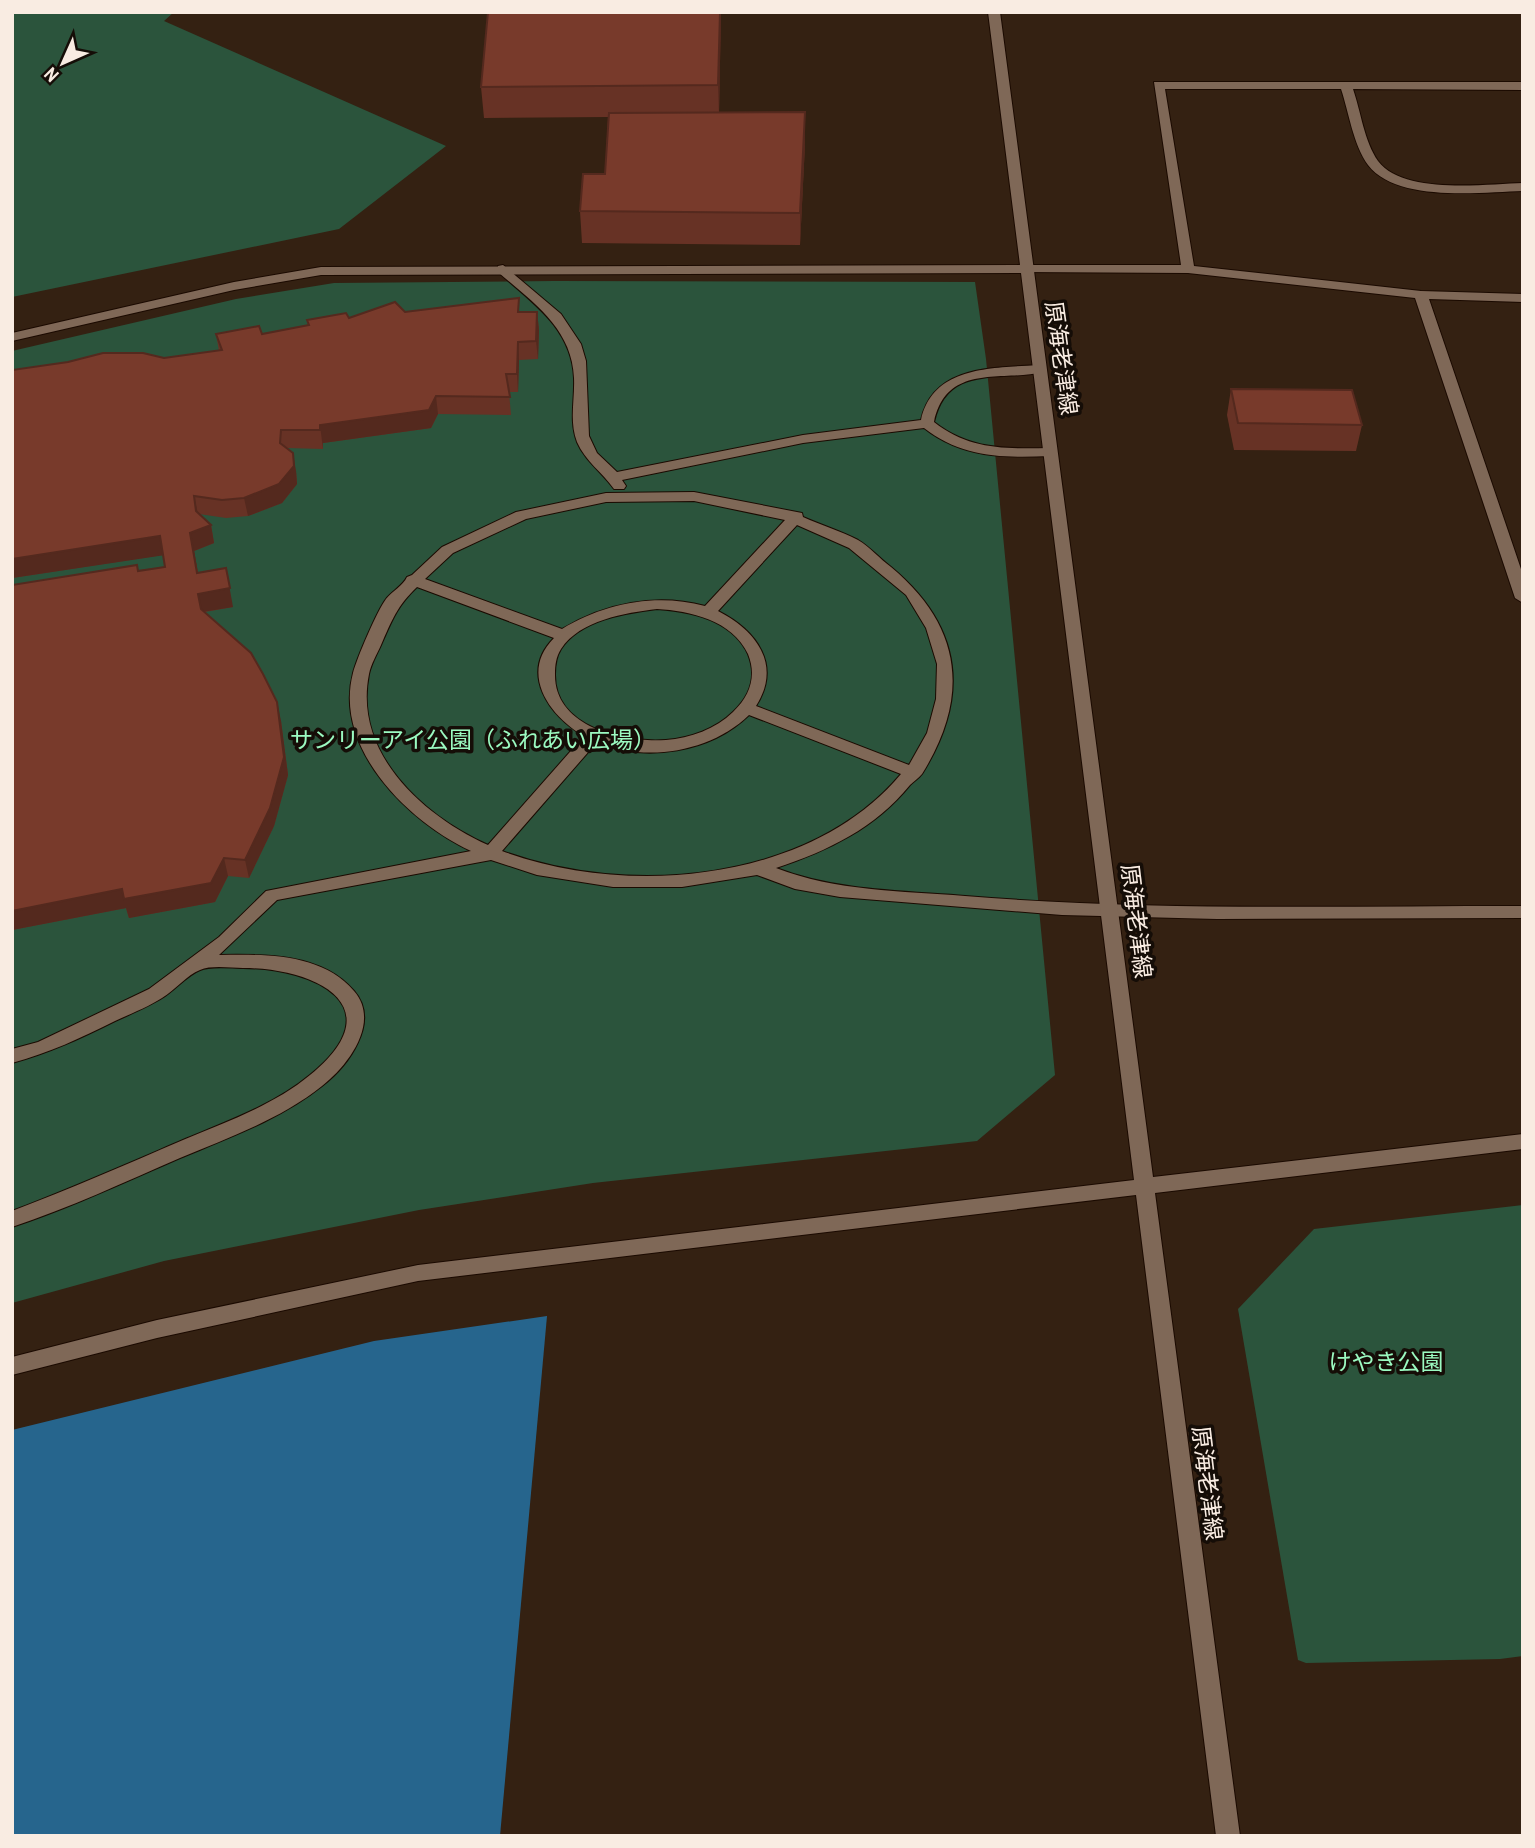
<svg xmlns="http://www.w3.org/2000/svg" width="1535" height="1848" viewBox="0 0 1535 1848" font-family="'Archivo Narrow','Noto Sans JP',sans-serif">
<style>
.green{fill:#2b543c}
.water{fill:#26658d}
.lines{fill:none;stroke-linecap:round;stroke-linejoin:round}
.street-casing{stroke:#1b0a00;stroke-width:2}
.secondary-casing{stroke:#1b0a00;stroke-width:2}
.street{fill:#7f6857;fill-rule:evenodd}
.secondary{fill:#7f6857;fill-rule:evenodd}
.wall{fill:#673225}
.shaded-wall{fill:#54291e}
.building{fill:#783a2b;stroke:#54291e;stroke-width:2}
.labels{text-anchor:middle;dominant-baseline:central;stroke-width:7;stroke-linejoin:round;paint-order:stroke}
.street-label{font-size:23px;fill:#f9ece2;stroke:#150d07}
.park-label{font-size:23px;fill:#9bfac1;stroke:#150d07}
</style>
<rect width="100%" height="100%" fill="#342112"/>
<g class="green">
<polygon points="12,12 174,12 164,21 446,146 339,229 12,297"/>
<polygon points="554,281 975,282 986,359 1055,1075 977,1141 593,1183 419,1210 164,1261 12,1303 12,351 236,299 334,283"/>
<polygon points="1523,1205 1523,1656 1500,1659 1306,1663 1298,1660 1238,1309 1314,1229"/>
</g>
<polygon class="water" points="547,1316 500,1836 12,1836 12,1430 374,1341"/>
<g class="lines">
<defs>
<g id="street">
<path d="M1154 82H1523V90L1353 89C1361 112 1364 141 1378 161 1403 195 1485 184 1523 183V191C1481 192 1397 203 1368 165 1353 144 1349 113 1341 89H1165L1194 266 1421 291 1523 294V302L1429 299 1523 575V603L1515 598 1415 298 1188 273 1020 272 1018 269 1025 265H1181Z"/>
<path d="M503 265 561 314 581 344 586 361 589 436 597 453 617 472 803 435 921 420C933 365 994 368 1039 365L1044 366V372C1000 382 947 363 934 422 969 450 1007 449 1050 448L1057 452 1050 456C1004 458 962 458 924 428L803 443 622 480 626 486 624 489H614C603 473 585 461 577 442 569 421 575 400 574 378 572 328 532 302 498 272V266Z"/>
<path d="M694 492 802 513 803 517C821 525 841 531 858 540 870 547 880 559 891 567 963 627 970 697 922 774 919 778 914 781 910 785 875 828 828 851 776 868 835 891 902 891 965 896 1150 911 1337 906 1523 906V918L1217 919 1062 915 840 897 795 889 757 875 682 887H613L537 875 491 860 277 900 219 955C264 954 322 953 354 991 381 1022 348 1066 322 1086 281 1119 228 1138 180 1158 125 1182 69 1208 12 1227V1211C70 1189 127 1164 183 1140 226 1122 274 1105 310 1075 395 1006 315 968 243 968 231 968 211 965 200 970 187 975 175 990 162 998 148 1007 130 1014 115 1021 81 1038 49 1053 12 1063V1049L38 1042 149 989 219 937 266 891 471 851C410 823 333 749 353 673 357 658 377 611 386 599 392 591 403 586 407 577L412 575 442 547 516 512 606 493ZM694 501 785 520 705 606C656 593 605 603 562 629L425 579 453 553 526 519 606 502ZM797 525 849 548 906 595 926 628 937 664 936 699 927 733 909 765 756 706C782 665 757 631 718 611ZM417 587 554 638C519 673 549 716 584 736L488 845C424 816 353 754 369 674 371 664 377 654 381 645 392 620 397 606 417 587ZM657 609C690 611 732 620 748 654 757 676 750 696 733 712 716 729 690 738 666 740 625 743 554 728 555 674 555 665 556 657 561 649 580 620 625 613 657 609ZM749 715 901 774C811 882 628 898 502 851L597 742C646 763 711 752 749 715Z"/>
</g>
<polygon id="secondary" points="988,12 1000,12 1153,1177 1523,1134 1523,1149 1155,1193 1240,1836 1216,1836 1136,1195 418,1281 157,1338 12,1375 12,1357 157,1320 418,1265 1134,1180 1021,273 321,275 234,290 12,341 12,333 234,282 321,267 1020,265"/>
</defs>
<use href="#street" class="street-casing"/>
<use href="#secondary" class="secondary-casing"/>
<use href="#street" class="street"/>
<use href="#secondary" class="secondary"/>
</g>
<g class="wall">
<polygon points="488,12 721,12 719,113 805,112 805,144 800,245 582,243 580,211 605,174 608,117 484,118 481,87"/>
<polygon points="405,312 537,312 539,330 538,359 519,360 518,392 509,392 511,415 438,414 431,428 323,443 323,449 287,448 296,471 297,484 282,503 248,516 226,518 199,514 211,525 214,543 194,551 198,573 233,607 205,612 281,721 288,775 274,826 249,878 228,876 215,902 129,918 126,908 12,930 12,585 165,567 163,555 12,578 12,370 164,358 219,351 216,334 262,334 308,325 307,320 349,318"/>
<polygon points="1231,389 1362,425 1356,451 1234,450 1227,415"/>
</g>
<g class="shaded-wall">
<polygon points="720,12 721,12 719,116 718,85"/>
<polygon points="805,112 805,144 800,245 800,213"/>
<polygon points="537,312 539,330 538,359 536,341"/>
<polygon points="518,342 519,360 518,392 517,374"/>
<polygon points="436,396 438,414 431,428 323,443 323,449 320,425"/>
<polygon points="293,453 296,471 297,484 282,503 248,516 244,498"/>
<polygon points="194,496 198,514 211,525 214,543 194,551 201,591 190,533"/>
<polygon points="160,536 165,555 12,578 12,559"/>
<polygon points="226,568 233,607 202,612 198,594"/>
<polygon points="277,702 281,721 288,775 274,826 249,878 245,860"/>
<polygon points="224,858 228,876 215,902 129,918 126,908 12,930 12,911 122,889"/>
</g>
<g class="building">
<polygon points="488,12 720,12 718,85 481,87"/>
<polygon points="805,112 800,213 580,211 583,174 605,174 609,113"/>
<polygon points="519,298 518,312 537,312 536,341 518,342 517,374 506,374 510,397 436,396 429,410 320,425 320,430 281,430 280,443 293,453 294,466 279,484 244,498 222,500 194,496 196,511 211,525 190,533 197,573 226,568 230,588 198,594 201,609 251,653 263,674 277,702 284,757 270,808 245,860 224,858 211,883 124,899 122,889 12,911 12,585 137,565 138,571 165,567 160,536 12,559 12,370 68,362 103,353 143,353 164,358 222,350 216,334 259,326 262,334 309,325 307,320 346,313 349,318 395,302 405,312"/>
<polygon points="1231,389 1352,390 1362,425 1238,423"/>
</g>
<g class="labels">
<g class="street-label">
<text transform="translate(1062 358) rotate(82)">原海老津線</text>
<text transform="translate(1137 921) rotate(83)">原海老津線</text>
<text transform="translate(1208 1483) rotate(83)">原海老津線</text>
</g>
<g class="park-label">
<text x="473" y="739">サンリーアイ公園（ふれあい広場）</text>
<text x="1386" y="1361">けやき公園</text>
</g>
</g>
<rect width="1535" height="1848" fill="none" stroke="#f9ece2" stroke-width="28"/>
<g transform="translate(63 63) rotate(225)" stroke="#150d07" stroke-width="5" paint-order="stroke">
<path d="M0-5L12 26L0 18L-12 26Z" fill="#f9ece2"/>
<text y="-10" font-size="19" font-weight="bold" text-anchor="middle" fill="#f9ece2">N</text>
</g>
</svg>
